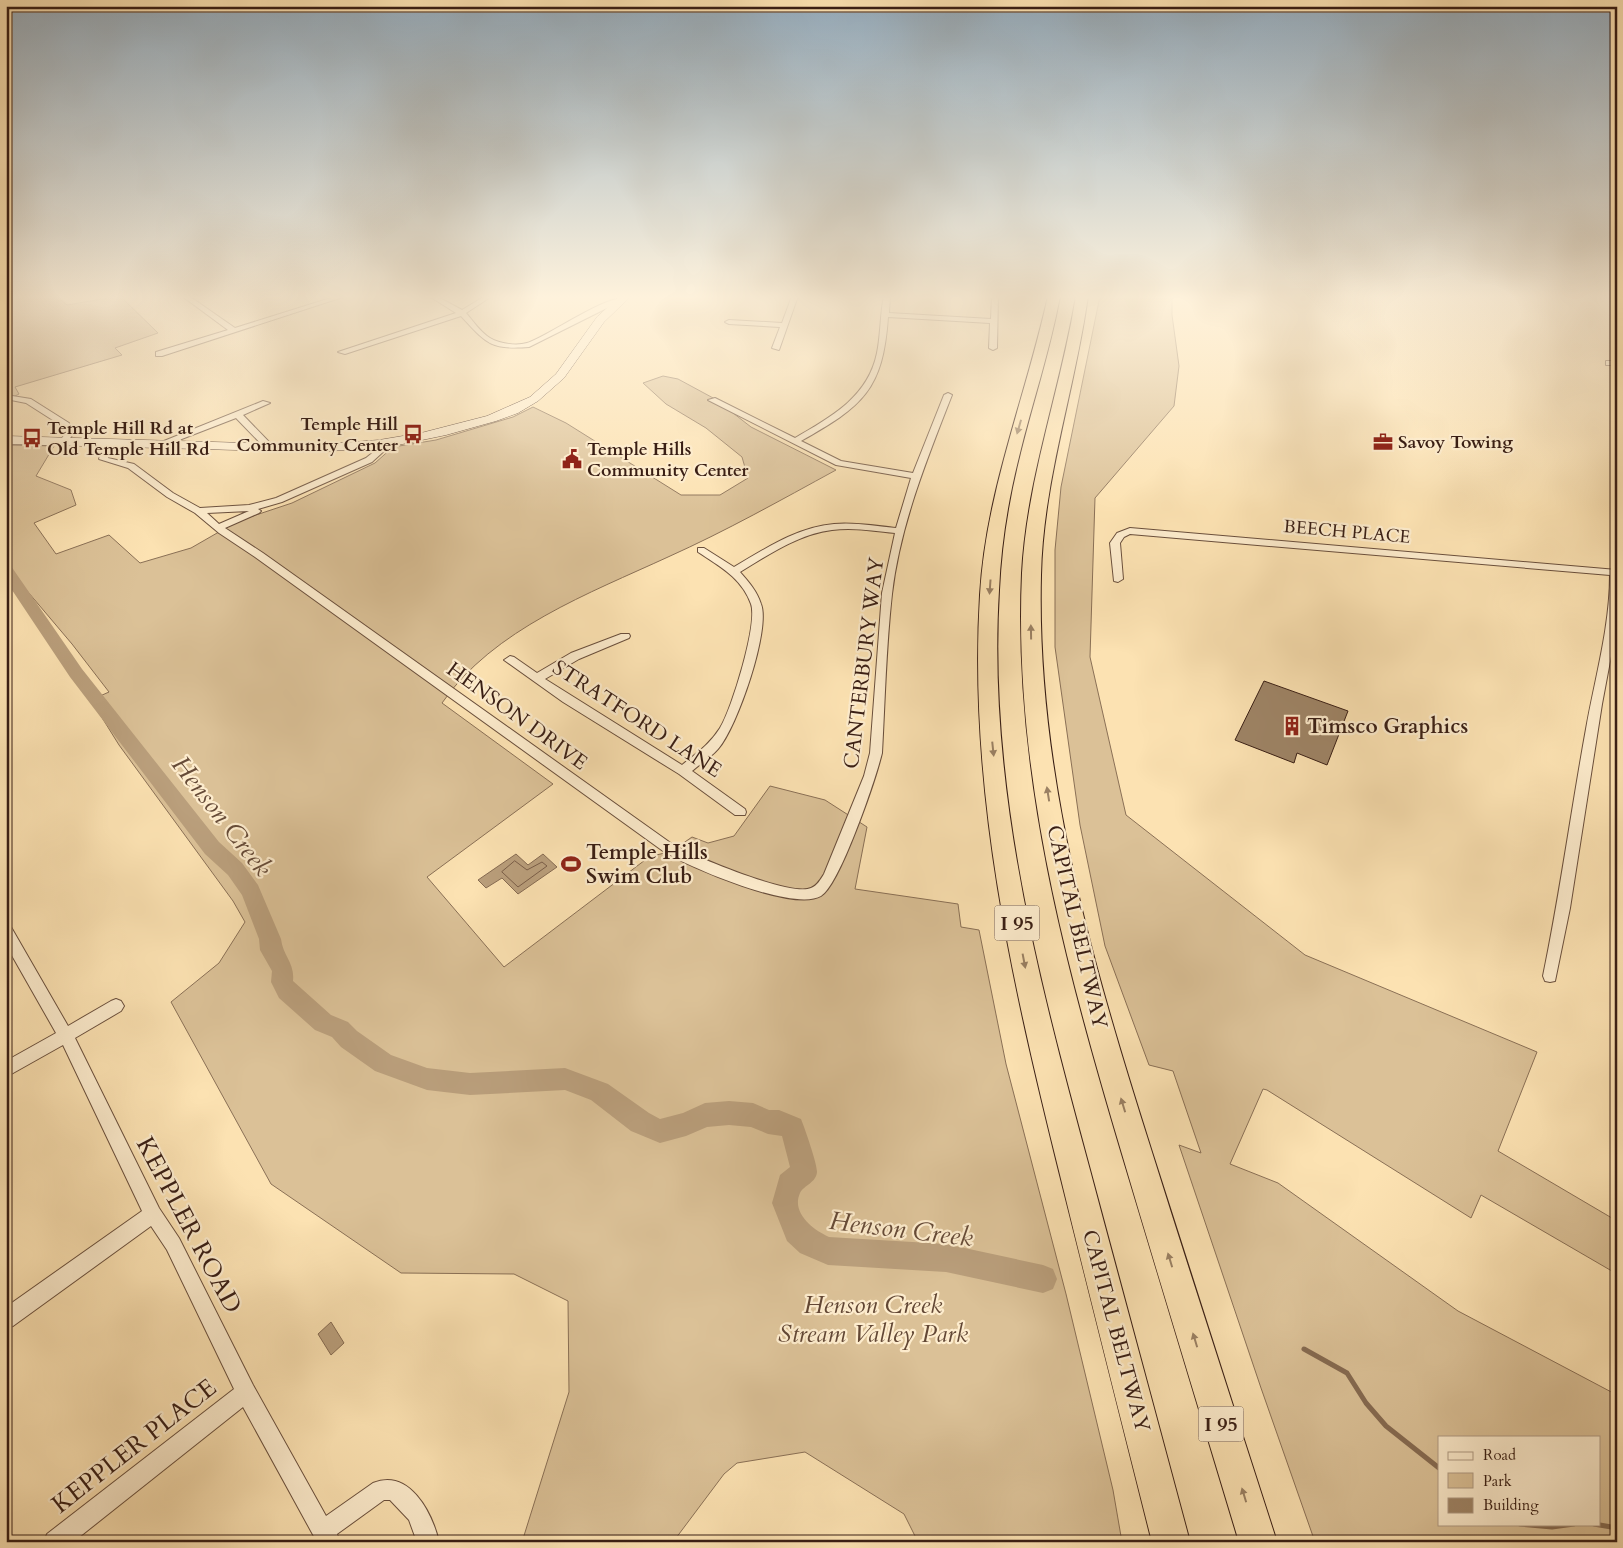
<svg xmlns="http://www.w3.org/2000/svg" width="1623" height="1548" viewBox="0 0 1623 1548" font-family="Cardo,serif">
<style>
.green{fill:#dbc197;stroke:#8a7056;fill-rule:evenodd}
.water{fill:#ba9f7c;stroke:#866b52}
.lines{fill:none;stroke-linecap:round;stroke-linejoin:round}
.shore{stroke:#7a5e48;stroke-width:1}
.stream{stroke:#866b52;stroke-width:5}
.river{fill:#ba9f7c;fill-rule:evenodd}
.building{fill:#9e8466;stroke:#391e14}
.minor-casing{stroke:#6a4f3c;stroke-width:2}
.secondary-casing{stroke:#391e14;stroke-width:1}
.motorway-casing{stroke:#391e14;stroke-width:2}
.minor{fill:#fdeccd;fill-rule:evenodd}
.secondary{fill:#fdeccd;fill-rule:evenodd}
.motorway{fill:#fce2b2;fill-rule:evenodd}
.oneway{fill:#9a8063}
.labels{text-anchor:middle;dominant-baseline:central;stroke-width:4.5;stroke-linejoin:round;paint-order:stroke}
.far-poi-label{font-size:18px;font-weight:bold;fill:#391e14;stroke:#fdeccd;text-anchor:start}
.far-street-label{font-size:18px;fill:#391e14;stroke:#fdeccd}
.shield{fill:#fdeccd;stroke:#745c4c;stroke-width:1}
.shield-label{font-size:20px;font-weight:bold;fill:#391e14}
.street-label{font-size:21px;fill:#391e14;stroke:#fdeccd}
.poi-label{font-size:21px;font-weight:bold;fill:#391e14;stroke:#fdeccd;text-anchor:start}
.near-street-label{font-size:25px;fill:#391e14;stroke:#fdeccd}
.near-park-label{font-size:25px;font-style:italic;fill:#624735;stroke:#fdeccd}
.near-water-label{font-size:26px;font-style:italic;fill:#664b38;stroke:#fdeccd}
</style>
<rect width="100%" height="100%" fill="#fce2b2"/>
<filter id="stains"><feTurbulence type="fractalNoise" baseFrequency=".004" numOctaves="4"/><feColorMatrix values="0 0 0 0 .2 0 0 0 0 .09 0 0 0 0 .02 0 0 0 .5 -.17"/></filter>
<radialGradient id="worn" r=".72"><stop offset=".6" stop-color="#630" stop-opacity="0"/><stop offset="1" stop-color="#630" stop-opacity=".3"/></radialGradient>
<g class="green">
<polygon points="6,296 56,296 67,305 120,296 158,333 115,348 122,355 15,387 19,394 13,397 6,397"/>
<path d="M1100 296H1172V315L1179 366 1174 406 1095 498 1090 657 1126 815 1305 955 1537 1052 1498 1151 1617 1221V1274L1481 1195 1471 1218 1267 1090 1263 1089 1230 1164 1278 1183 1458 1311 1617 1395V1542H1315L1261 1388 1179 1145 1201 1153 1173 1071 1149 1065 1105 946 1080 825 1055 647V550L1061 487ZM1439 1437H1599V1524H1439Z"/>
<path d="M663 376 678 379 715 399 751 427 836 470C781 500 726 531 668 557 590 593 493 629 442 703L553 784 427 877 504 967 649 857 672 851 692 837 708 843 734 836 770 786 825 800 867 827 855 889 958 904 961 927 979 930 1006 1064 1066 1294 1113 1490 1122 1542H918L904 1514 805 1452 737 1463 724 1474 673 1542H522L569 1392 568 1301 514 1274 401 1273 271 1184 171 1002 219 963 245 922 233 901 119 745 91 700 109 692 72 644 6 566V445L54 446 36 476 71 490 76 505 34 523 56 554 109 535 140 563 191 548 238 521 292 503 375 463 393 447 436 440 513 417 533 407 566 423 681 495H720L748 478 742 457 706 428 666 404 643 383Z"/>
</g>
<g class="water">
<polygon points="516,854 528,865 543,854 557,867 518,894 502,878 486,888 478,880"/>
<polygon points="331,1322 344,1343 331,1355 318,1334"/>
</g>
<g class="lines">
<polygon class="shore" points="515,861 527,870 542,862 547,866 518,887 502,872"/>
<g class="stream">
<polyline points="1304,1349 1347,1373 1366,1403 1386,1426 1439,1468"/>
<polyline points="1520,1524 1552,1527 1574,1524"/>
<polyline points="1594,1524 1617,1528"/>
</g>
<path class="river" d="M6 565 11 566 82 669 219 842 242 863 258 885 281 939C283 956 295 963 293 981L331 1015 348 1022 357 1031 391 1055 427 1068 470 1073 565 1068 608 1084 649 1113 660 1119 683 1113 705 1103 729 1101 753 1103 769 1110H779L801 1119C805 1129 817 1163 817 1172 816 1183 804 1185 800 1193 791 1213 813 1230 829 1237L946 1244 1043 1265 1053 1269 1057 1279 1053 1289 1043 1293 946 1272 828 1265 800 1253 787 1241 772 1203 780 1175 790 1167 782 1136 768 1134 751 1127 729 1125 707 1127 686 1136 660 1143 631 1131 591 1100 565 1090 470 1095 427 1090 375 1071 341 1047 332 1037 315 1030 279 998 271 982 272 971 260 950 259 939 242 895 228 875 205 854 70 677 6 581Z"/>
</g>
<polygon class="building" points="1264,681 1348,711 1327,765 1297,753 1294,763 1235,740"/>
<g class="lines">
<defs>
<g id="minor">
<polygon points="182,296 189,296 235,328 337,296 346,296 162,356 156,356 156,352 228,330"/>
<path d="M429 296H436L462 310 485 296H492L466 313C473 321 481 333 490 338 500 344 517 346 527 343 545 338 611 292 623 300L529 347C490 350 486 343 461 316L345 354 338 352 456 313Z"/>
<polygon points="792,296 798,296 779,350 772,348 780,327 729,324 725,322 729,320 782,323"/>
<path d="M884 296H890L889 313 991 319 992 296H998L997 348 993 350 989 348 990 323 888 317C883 390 863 406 801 441L841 461 913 473 944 395 948 393 952 395C927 459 900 525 892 594 886 647 885 700 882 753 876 778 840 885 821 896 794 912 690 868 663 851L255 557 219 533 195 513 167 497 128 468 99 459 103 444 110 442 111 444 108 458 134 464 173 493 200 508 249 505 276 498 366 458 376 450 379 442H385L384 451 372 462 282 502 258 509 261 511 259 513 225 528 263 553 672 844C693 856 791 897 811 888 817 886 821 879 824 874L864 776 870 753 882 593 895 533C874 531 853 527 832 530 799 534 768 555 740 572 748 581 757 591 761 604 771 629 737 728 718 749 711 757 700 764 692 771L745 809 746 812 745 815H735L679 774 563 702 504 660 510 656 514 657 537 673 571 653 621 634H629L630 636 629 638 579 659 545 679 682 765C697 753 710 744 720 728 732 709 758 623 751 604 742 578 719 566 698 552V548H704L734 567C765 549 797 527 834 524 855 522 876 526 896 528L911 478 836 465 708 400 715 398 795 438C831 417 868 397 877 353 881 334 880 314 884 296ZM249 511 219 524 207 513Z"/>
<rect x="1606" y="361" width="11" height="4"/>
<polygon points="6,395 31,399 69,423 73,434 66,444 60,444 59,442 65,434 62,426 26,403 6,399"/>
<polygon points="263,401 270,403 243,415 273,446 273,450 267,450 236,418 161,447 154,445"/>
<path d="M1130 528 1617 570V624L1602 704 1570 908 1555 981 1550 982 1545 981 1543 976C1560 894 1571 811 1586 729 1595 678 1610 627 1610 575L1130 534 1124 537 1120 543 1123 579 1118 582 1114 581 1110 543 1117 533Z"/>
<path d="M6 925 11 927 68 1026 111 1001 116 999 121 1001 124 1006 121 1011 75 1038 159 1208 179 1238 253 1385 326 1516 373 1483C409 1468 432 1512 439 1542H417L409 1520 390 1500H384L337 1534 340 1542H317L243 1407 73 1542H44L47 1534 234 1389 167 1250 151 1226 13 1326 6 1328V1307L142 1211 63 1045 6 1077V1061L56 1033 6 945Z"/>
</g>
<polygon id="secondary" points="620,296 631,296 604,322 564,378 538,401 518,413 496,421 446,435 388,447 315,452 6,444 6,436 315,445 379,440 421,433 487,416 530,397 556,374 597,317"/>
<g id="motorway">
<path d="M1048 296H1060C1050 351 1032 403 1019 457 1008 501 1001 545 999 590 987 787 1039 982 1090 1170 1123 1294 1157 1418 1190 1542H1152C1121 1420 1090 1298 1060 1175 1013 985 968 792 980 595 986 490 1026 397 1048 296Z"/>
<path d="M1076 296H1088C1075 390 1043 480 1041 575 1036 772 1092 963 1151 1149 1192 1280 1235 1411 1277 1542H1239C1200 1412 1160 1283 1122 1154 1066 966 1013 771 1022 573 1027 478 1061 389 1076 296Z"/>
</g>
</defs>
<use href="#minor" class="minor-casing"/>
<use href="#secondary" class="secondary-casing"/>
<use href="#motorway" class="motorway-casing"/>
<use href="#minor" class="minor"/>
<use href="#secondary" class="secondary"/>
<use href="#motorway" class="motorway"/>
</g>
<defs><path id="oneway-solid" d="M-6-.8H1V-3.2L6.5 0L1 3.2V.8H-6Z" transform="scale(1.25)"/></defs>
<g class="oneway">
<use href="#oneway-solid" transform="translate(1019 427) rotate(106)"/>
<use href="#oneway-solid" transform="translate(990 587) rotate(94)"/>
<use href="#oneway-solid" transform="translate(1031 632) rotate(-91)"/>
<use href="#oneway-solid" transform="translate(993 749) rotate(84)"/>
<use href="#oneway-solid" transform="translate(1048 794) rotate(-99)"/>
<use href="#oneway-solid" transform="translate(1024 961) rotate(79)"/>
<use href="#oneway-solid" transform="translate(1123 1105) rotate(-107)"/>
<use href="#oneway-solid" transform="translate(1170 1260) rotate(-107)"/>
<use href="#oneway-solid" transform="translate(1195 1340) rotate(-107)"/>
<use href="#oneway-solid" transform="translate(1244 1495) rotate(-107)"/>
</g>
<linearGradient id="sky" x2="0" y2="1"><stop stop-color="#95acbd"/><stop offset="0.58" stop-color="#fef2dc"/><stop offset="1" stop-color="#fef2dc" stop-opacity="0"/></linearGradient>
<rect width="1623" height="512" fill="url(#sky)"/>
<defs>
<symbol id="bus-bare" viewBox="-9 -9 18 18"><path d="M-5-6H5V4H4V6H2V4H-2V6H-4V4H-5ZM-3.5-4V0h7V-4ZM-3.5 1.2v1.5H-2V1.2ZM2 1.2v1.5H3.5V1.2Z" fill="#8f2418" stroke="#fdeccd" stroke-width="2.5" paint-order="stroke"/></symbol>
<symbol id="office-bare" viewBox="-9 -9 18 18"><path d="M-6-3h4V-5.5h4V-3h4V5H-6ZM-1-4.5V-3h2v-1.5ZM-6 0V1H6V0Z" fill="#8f2418" stroke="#fdeccd" stroke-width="2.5" paint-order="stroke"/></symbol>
<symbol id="civic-bare" viewBox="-9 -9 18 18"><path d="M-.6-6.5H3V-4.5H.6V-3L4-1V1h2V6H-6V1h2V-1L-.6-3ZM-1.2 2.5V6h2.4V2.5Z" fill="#8f2418" stroke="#fdeccd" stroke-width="2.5" paint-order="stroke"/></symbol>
<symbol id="building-bare" viewBox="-9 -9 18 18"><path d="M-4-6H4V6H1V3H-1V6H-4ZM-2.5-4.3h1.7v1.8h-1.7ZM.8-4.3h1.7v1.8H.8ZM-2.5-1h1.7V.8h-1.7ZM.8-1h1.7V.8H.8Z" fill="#8f2418" stroke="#fdeccd" stroke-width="2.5" paint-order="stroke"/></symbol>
<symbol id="stadium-bare" viewBox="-9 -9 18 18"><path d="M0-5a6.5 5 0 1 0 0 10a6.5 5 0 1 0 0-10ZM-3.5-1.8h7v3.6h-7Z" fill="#8f2418" stroke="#fdeccd" stroke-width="2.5" paint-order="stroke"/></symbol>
</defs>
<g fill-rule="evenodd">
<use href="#bus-bare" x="399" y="420" width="28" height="28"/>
<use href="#bus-bare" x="18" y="424" width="28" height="28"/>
<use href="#office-bare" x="1369" y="428" width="28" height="28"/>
<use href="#civic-bare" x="558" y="445" width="28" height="28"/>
<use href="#building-bare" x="1278" y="712" width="28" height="28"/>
<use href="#stadium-bare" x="557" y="850" width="28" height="28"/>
</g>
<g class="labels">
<g class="far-poi-label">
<text x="398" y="424" text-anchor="end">Temple Hill<tspan x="398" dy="21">Community Center</tspan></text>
<text x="47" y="428">Temple Hill Rd at<tspan x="47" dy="21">Old Temple Hill Rd</tspan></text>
<text x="1398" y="442">Savoy Towing</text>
<text x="587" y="449">Temple Hills<tspan x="587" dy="21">Community Center</tspan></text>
</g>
<g class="far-street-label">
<text transform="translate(1347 532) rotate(5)">BEECH PLACE</text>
</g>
<g class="shield">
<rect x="994.5" y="905.5" width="45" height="35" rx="4"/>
<rect x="1198.5" y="1406.5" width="45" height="35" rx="4"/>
</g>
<g class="shield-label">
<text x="1017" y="923">I 95</text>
<text x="1221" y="1424">I 95</text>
</g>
<g class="street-label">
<text transform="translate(864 663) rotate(-83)">CANTERBURY WAY</text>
<text transform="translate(517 716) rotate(36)">HENSON DRIVE</text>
<text transform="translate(637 719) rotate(33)">STRATFORD LANE</text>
<text transform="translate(1077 927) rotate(77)">CAPITAL BELTWAY</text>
<text transform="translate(1116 1331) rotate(75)">CAPITAL BELTWAY</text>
</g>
<g class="poi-label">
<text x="1307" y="726">Timsco Graphics</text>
<text x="586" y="852">Temple Hills<tspan x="586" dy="24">Swim Club</tspan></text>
</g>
<g class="near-street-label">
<text transform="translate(189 1225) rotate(62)">KEPPLER ROAD</text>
<text transform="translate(134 1446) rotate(-38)">KEPPLER PLACE</text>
</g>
<g class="near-park-label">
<text x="873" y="1305">Henson Creek<tspan x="873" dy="29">Stream Valley Park</tspan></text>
</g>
<g class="near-water-label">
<text transform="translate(222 816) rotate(52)">Henson Creek</text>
<text transform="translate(901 1229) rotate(7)">Henson Creek</text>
</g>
</g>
<rect width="1623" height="1548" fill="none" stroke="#fce2b2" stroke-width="25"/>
<rect x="8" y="8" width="1608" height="1533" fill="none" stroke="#391e14" stroke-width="2.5"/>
<rect x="12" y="12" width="1598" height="1523" fill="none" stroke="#391e14"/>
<rect x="1438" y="1436" width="162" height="90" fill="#fdeccd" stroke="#af9a83"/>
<rect x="1448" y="1452" width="25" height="8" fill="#fdeccd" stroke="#af9a83"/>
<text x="1483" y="1460" font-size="15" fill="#391e14">Road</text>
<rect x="1448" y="1473" width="25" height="15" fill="#dbc197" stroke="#af9a83"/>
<text x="1483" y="1486" font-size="15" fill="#391e14">Park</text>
<rect x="1448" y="1498" width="25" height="15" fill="#9e8466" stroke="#af9a83"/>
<text x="1483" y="1510" font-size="15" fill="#391e14">Building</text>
<rect width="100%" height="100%" filter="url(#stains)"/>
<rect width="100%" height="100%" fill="url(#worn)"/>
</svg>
